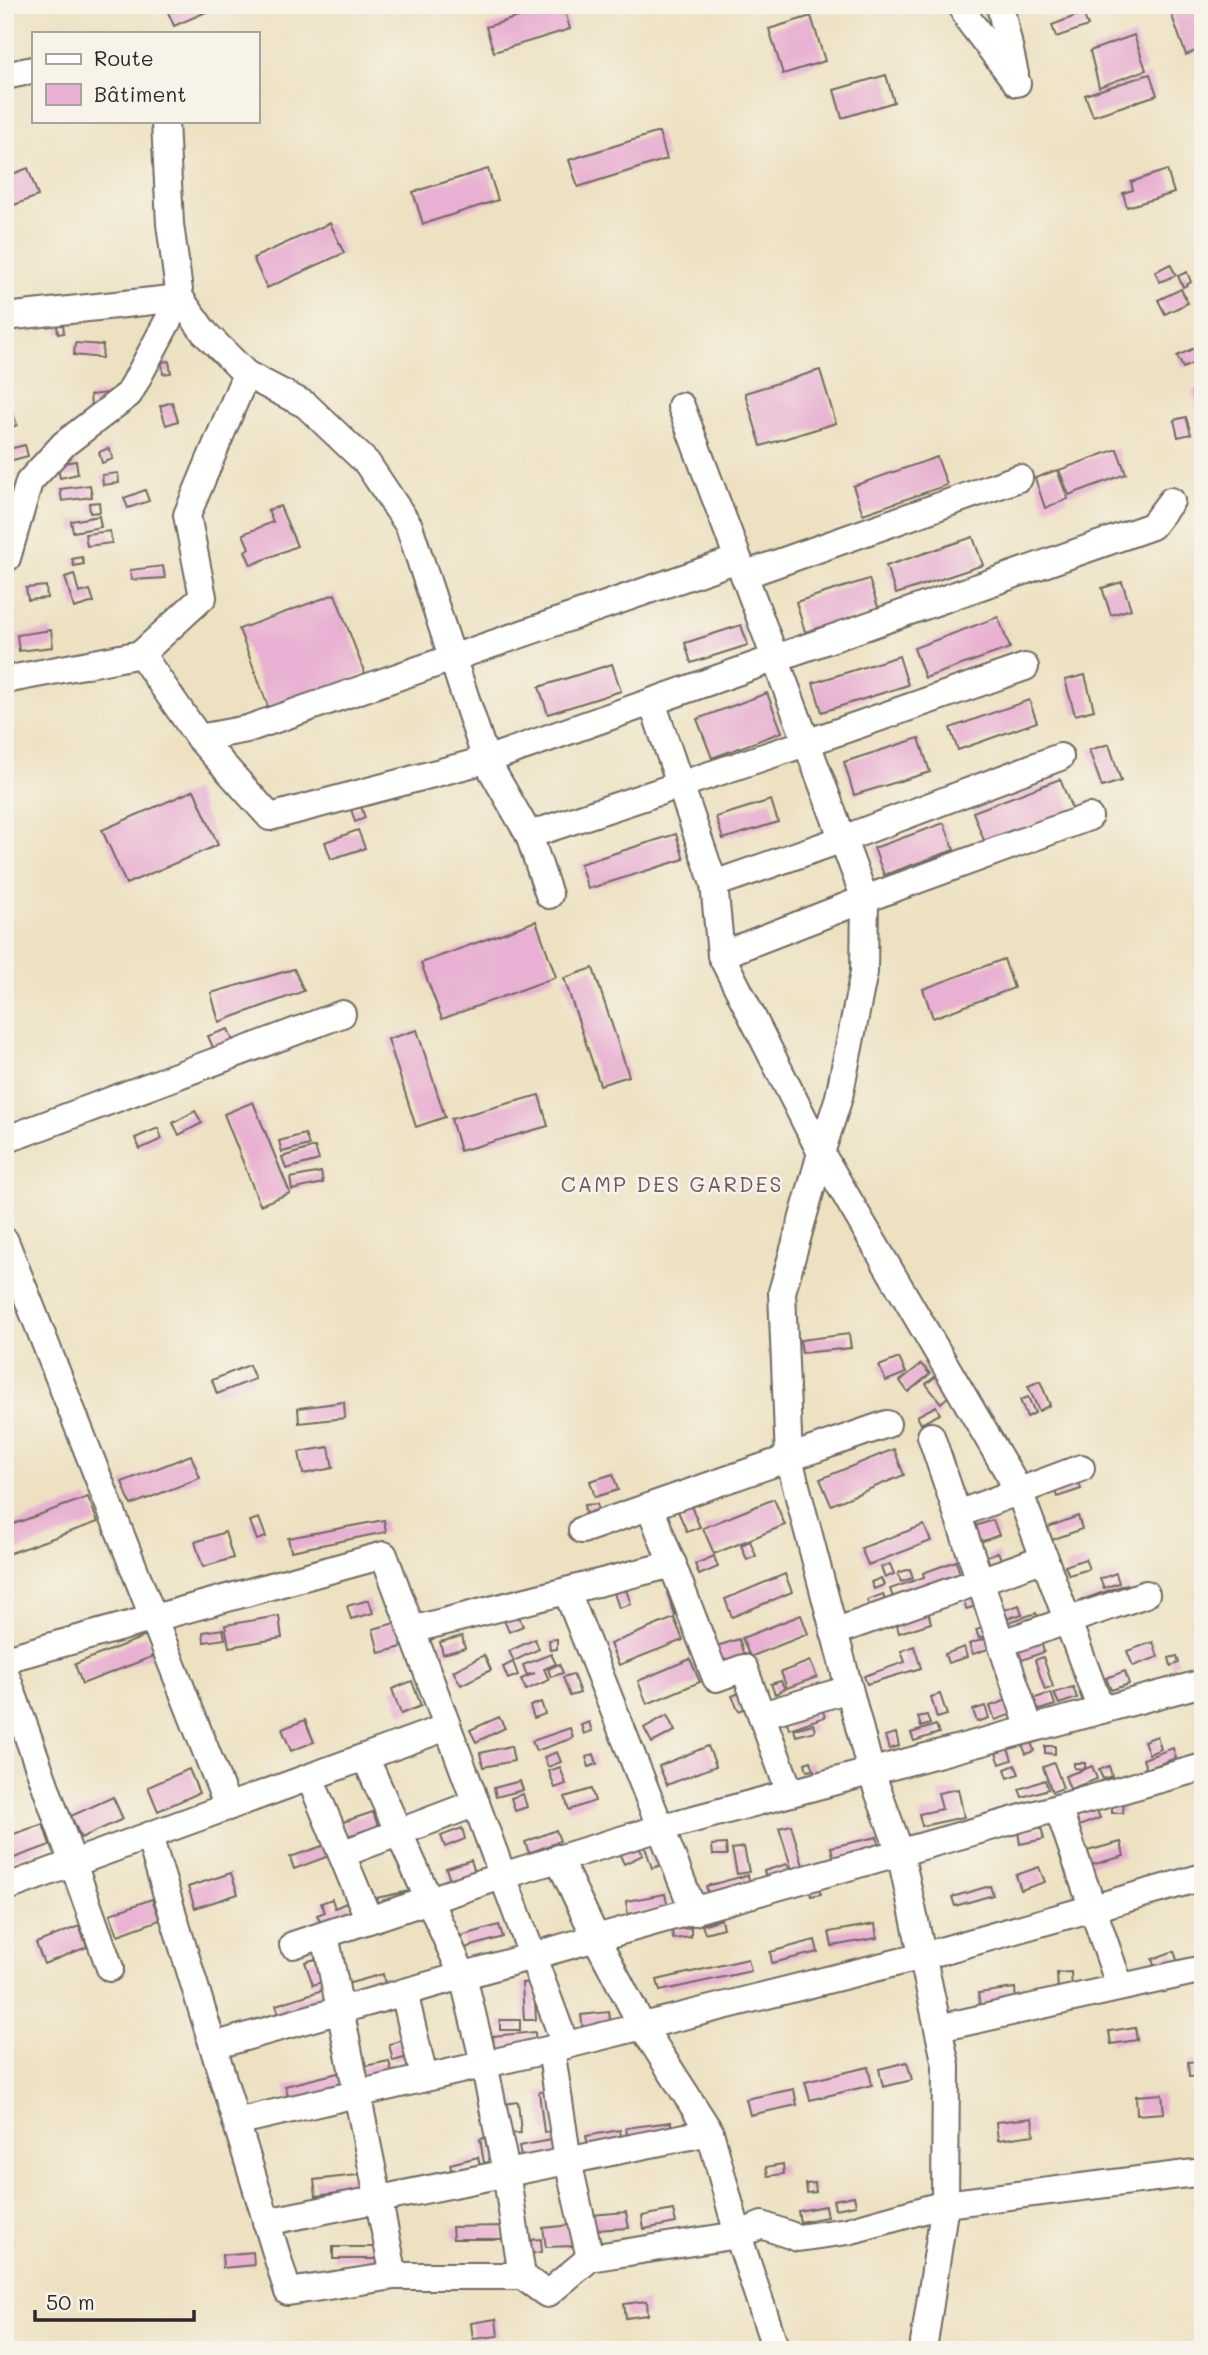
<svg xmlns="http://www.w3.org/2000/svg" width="1208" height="2355" viewBox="0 0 1208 2355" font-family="Mali,sans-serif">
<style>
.building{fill:#e8b0d2}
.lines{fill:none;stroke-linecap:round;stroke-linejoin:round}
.minor-casing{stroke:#6f6b60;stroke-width:30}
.minor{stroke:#fff;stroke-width:26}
.labels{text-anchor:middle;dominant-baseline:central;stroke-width:5;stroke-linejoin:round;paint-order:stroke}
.quarter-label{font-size:21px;letter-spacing:2px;fill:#6d5a65;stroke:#f7f3e8}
</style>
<rect width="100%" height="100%" fill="#f7f3e8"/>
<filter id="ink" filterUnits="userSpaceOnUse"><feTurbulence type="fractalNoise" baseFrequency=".0143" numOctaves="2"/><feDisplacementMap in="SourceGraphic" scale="14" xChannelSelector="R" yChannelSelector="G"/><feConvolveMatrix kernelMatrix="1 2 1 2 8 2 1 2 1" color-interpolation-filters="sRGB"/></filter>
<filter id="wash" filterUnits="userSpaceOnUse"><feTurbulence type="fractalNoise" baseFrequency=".00686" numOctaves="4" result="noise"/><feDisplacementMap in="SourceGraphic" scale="28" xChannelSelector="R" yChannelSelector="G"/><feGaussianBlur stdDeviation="1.57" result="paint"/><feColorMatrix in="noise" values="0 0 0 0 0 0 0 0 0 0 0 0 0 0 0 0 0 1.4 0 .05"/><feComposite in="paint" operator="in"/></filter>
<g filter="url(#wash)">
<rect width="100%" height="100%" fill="#ede1c2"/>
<g id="blocks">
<g class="building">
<polygon points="165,5 222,5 174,26"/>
<polygon points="557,5 563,5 570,29 494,52 486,27"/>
<polygon points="1083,5 1096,5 1098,10 1086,14"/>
<polygon points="1168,5 1181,5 1185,15 1197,11 1195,5 1203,5 1203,48 1186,55"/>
<polygon points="1083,13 1088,26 1056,37 1052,25"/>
<polygon points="811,16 825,61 783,74 769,29"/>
<polygon points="1134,35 1146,70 1099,87 1090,51"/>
<polygon points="1150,74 1157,95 1093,116 1085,95"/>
<polygon points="886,75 894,102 842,118 834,90"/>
<polygon points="659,132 667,159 578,187 569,160"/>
<polygon points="28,168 38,196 9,207 5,199 5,177"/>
<polygon points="488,169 498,200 423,224 413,192"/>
<polygon points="1167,170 1174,193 1127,207 1123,193 1133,190 1131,182"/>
<polygon points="330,223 344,253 267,288 253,258"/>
<polygon points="1170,264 1176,275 1160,282 1155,272"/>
<polygon points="1187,272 1191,282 1183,287 1178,276"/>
<polygon points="1181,289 1188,303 1165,314 1158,300"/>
<polygon points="63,324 64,333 58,334 57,325"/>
<polygon points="75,343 103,345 102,358 74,355"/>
<polygon points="1201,345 1203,359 1183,368 1177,356"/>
<polygon points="169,361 171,373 163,374 162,362"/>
<polygon points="820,370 836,423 761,446 745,393"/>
<polygon points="1203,388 1203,401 1196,403 1192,391"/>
<polygon points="108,393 109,403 91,405 90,395"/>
<polygon points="172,402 178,421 166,425 160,406"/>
<polygon points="13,414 17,425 5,430 5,417"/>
<polygon points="1186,417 1191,434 1178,437 1174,420"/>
<polygon points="25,445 28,456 5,462 5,450"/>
<polygon points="109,448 113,459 102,463 99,452"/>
<polygon points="1117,449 1126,474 1069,495 1059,470"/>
<polygon points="937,457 947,485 863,514 853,486"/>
<polygon points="76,461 78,474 60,478 57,464"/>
<polygon points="1057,470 1068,499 1045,508 1035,478"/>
<polygon points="118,473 119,483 103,485 102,475"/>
<polygon points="90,485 92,497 62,501 60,489"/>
<polygon points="145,490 149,501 128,508 124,498"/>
<polygon points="99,502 100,512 90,513 89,503"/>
<polygon points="280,506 297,546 251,565 245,551 249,548 243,534 273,522 268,510"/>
<polygon points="99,516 101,527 73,532 71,521"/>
<polygon points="110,531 112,543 87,546 85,534"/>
<polygon points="973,537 983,565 896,594 886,566"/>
<polygon points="82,557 84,564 74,566 72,559"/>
<polygon points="163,566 165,578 132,580 130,570"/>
<polygon points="74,574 79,593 90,590 94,602 74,608 65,577"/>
<polygon points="869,579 879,610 805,632 796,602"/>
<polygon points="1122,582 1131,609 1111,615 1102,588"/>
<polygon points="46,586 47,598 28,600 26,588"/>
<polygon points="335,594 365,674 269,709 239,629"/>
<polygon points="998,617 1010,648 925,678 914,648"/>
<polygon points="741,625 748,645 691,663 685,643"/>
<polygon points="51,630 53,647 19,651 17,635"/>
<polygon points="899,656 908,685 822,712 813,683"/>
<polygon points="612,664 621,691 548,714 539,687"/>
<polygon points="1085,675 1094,710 1075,715 1065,680"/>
<polygon points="767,693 782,732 712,758 697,719"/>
<polygon points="1029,700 1037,722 958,750 950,728"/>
<polygon points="919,738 930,772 854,795 844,762"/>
<polygon points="1109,744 1121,781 1102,787 1089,750"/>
<polygon points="1060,779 1072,809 985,843 973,812"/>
<polygon points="194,790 218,845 126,884 102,830"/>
<polygon points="771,800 778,822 723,839 716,817"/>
<polygon points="361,806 365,818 355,822 351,809"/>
<polygon points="944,823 954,850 884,875 874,848"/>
<polygon points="358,830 365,848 331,859 325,842"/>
<polygon points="676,834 684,859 588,889 580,864"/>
<polygon points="536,921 556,977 442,1019 421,963"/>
<polygon points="1004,959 1014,988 933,1018 923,989"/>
<polygon points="593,968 629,1076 600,1085 564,978"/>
<polygon points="294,969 304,991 219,1022 211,993"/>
<polygon points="228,1029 237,1050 217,1057 208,1036"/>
<polygon points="417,1030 445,1117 416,1127 388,1039"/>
<polygon points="539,1095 548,1126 460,1151 451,1119"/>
<polygon points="253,1102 290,1193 260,1205 224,1114"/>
<polygon points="195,1111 202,1123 179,1135 173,1123"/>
<polygon points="158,1128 162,1139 140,1149 135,1138"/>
<polygon points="305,1134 309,1145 282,1152 279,1141"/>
<polygon points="315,1147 319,1160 286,1169 282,1157"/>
<polygon points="321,1172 323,1183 292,1190 290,1178"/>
<polygon points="849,1334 851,1348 802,1353 800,1340"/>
<polygon points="899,1358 906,1373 886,1381 879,1366"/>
<polygon points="921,1364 930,1374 908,1392 900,1381"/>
<polygon points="249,1365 255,1379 217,1394 212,1380"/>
<polygon points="936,1376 951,1394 941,1403 926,1384"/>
<polygon points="1040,1381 1050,1405 1039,1411 1028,1386"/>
<polygon points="1028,1397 1035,1413 1027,1417 1020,1400"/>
<polygon points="344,1402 345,1418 299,1423 298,1408"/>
<polygon points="936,1406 940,1414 921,1424 917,1416"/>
<polygon points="329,1447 333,1468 303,1474 299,1452"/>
<polygon points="894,1449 904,1475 831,1505 820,1479"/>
<polygon points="191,1455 200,1478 131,1505 122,1482"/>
<polygon points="613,1474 618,1490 595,1497 590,1481"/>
<polygon points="1078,1480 1081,1489 1057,1497 1054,1488"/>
<polygon points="88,1497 98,1522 5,1555 5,1527"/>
<polygon points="774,1499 785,1525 714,1554 703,1528"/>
<polygon points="597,1504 598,1517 586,1519 584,1505"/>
<polygon points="690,1504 700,1527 687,1532 677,1509"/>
<polygon points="1078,1516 1082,1529 1052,1540 1048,1527"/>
<polygon points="259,1518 266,1537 257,1540 250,1521"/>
<polygon points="384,1520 386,1532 291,1551 288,1538"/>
<polygon points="993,1520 999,1535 975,1544 969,1528"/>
<polygon points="924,1525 931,1541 868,1565 861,1548"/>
<polygon points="225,1532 233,1558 203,1567 195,1542"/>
<polygon points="750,1541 756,1556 747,1560 741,1545"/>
<polygon points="998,1552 1002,1561 990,1565 987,1556"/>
<polygon points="714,1556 718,1567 699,1575 695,1564"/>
<polygon points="1085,1559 1089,1569 1069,1575 1065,1566"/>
<polygon points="956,1561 960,1574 926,1586 927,1589 894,1600 890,1589 924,1577 923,1573"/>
<polygon points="890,1564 894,1574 885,1578 881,1567"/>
<polygon points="910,1569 913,1578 901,1582 898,1573"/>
<polygon points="1116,1573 1119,1583 1104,1588 1100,1579"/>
<polygon points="785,1574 792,1592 732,1617 725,1599"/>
<polygon points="881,1578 884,1585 874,1589 871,1582"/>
<polygon points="1127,1584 1131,1592 1084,1608 1081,1600"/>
<polygon points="678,1588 687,1611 675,1616 667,1592"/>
<polygon points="626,1590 631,1604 619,1608 614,1593"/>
<polygon points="883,1594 886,1603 870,1609 867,1600"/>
<polygon points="977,1596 980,1605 966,1609 964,1601"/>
<polygon points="369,1600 373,1613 351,1619 347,1606"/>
<polygon points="1019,1605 1022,1614 1002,1620 999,1612"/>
<polygon points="928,1611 931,1623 899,1633 896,1622"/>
<polygon points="1036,1613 1039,1621 1006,1632 1003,1624"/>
<polygon points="518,1615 523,1626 509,1632 504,1620"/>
<polygon points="801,1615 808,1634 750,1657 742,1638"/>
<polygon points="279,1616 282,1638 229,1647 225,1625"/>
<polygon points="674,1618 683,1640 619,1665 610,1644"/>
<polygon points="395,1623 402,1647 379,1653 373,1629"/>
<polygon points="985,1627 987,1636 979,1638 976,1630"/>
<polygon points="223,1629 225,1639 204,1642 203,1632"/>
<polygon points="146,1636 154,1656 82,1684 75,1664"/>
<polygon points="462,1636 465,1648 443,1654 440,1642"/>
<polygon points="991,1637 994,1647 973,1654 969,1644"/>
<polygon points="535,1639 539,1649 514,1661 509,1651"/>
<polygon points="557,1639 557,1649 550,1650 549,1640"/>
<polygon points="739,1639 744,1656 722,1663 717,1646"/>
<polygon points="1041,1642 1044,1652 1022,1660 1018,1650"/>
<polygon points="1153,1642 1158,1657 1133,1666 1127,1651"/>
<polygon points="914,1646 921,1668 867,1684 864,1676 905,1662 901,1651"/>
<polygon points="964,1647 967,1657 948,1663 945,1654"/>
<polygon points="551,1654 556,1664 544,1669 549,1680 526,1690 521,1679 535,1673 527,1675 523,1665"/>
<polygon points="484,1655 491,1670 461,1685 453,1671"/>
<polygon points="1177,1656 1179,1663 1171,1666 1169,1658"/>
<polygon points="1043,1657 1053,1687 1045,1690 1035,1660"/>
<polygon points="690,1659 700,1682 647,1704 638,1681"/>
<polygon points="810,1661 817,1677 787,1688 781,1672"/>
<polygon points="513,1662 518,1675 508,1679 503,1667"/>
<polygon points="559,1664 563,1673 551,1677 548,1669"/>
<polygon points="1125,1671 1129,1684 1111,1690 1106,1678"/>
<polygon points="573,1674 580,1693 570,1696 563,1677"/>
<polygon points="412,1681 421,1706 401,1714 392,1689"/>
<polygon points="781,1681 785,1689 775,1694 771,1684"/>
<polygon points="1073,1687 1077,1698 1059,1704 1054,1693"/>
<polygon points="744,1691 751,1706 739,1711 732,1696"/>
<polygon points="1051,1693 1055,1705 1036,1711 1032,1699"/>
<polygon points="940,1694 947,1715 937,1718 931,1697"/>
<polygon points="1013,1698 1018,1712 995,1720 990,1706"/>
<polygon points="541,1702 545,1714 534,1718 530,1706"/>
<polygon points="820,1704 825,1717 789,1729 785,1715"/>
<polygon points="985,1706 989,1718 977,1722 973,1710"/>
<polygon points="667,1715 675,1731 652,1743 644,1728"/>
<polygon points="927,1715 930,1724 921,1727 918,1717"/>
<polygon points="499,1717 505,1728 476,1742 470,1730"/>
<polygon points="305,1720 314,1742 291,1751 282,1729"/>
<polygon points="589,1722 592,1731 584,1734 581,1725"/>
<polygon points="813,1724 815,1731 796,1736 794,1729"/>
<polygon points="936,1725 939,1733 914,1741 911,1733"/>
<polygon points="570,1728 573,1738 536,1751 532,1741"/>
<polygon points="896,1733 899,1746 889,1749 885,1736"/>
<polygon points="1157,1736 1161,1749 1149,1754 1144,1741"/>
<polygon points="1030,1739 1034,1751 1026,1754 1021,1742"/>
<polygon points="511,1746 514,1761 483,1767 480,1753"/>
<polygon points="708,1746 716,1766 667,1785 659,1766"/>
<polygon points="1045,1746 1055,1746 1055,1754 1045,1753"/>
<polygon points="1173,1748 1176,1758 1146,1769 1143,1759"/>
<polygon points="1008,1749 1012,1760 1000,1764 996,1753"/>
<polygon points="557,1752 561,1762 548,1767 544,1757"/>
<polygon points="594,1754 597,1764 589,1767 586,1757"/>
<polygon points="811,1761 814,1770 807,1771 805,1763"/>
<polygon points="1054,1763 1063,1788 1052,1792 1043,1767"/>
<polygon points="1074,1763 1085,1763 1085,1769 1092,1766 1097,1779 1070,1789 1065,1776 1085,1769 1074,1768"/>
<polygon points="1015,1765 1019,1774 1008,1778 1005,1769"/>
<polygon points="1109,1766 1112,1776 1103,1779 1099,1770"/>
<polygon points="560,1767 566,1784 555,1788 549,1771"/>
<polygon points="189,1769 199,1793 158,1811 148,1787"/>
<polygon points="1045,1780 1048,1789 1022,1797 1019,1789"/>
<polygon points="520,1781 523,1790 496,1797 494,1788"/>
<polygon points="591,1789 595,1801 569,1810 565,1797"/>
<polygon points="958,1789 964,1817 922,1826 919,1814 942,1809 938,1793"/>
<polygon points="523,1794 527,1807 515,1811 511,1798"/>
<polygon points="113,1797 123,1819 81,1838 71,1816"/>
<polygon points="1112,1799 1124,1799 1123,1813 1112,1813"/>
<polygon points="1096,1808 1100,1818 1079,1826 1075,1816"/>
<polygon points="373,1812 378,1826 348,1836 343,1822"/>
<polygon points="43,1824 50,1845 6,1861 5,1837"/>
<polygon points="791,1825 804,1869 793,1873 779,1828"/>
<polygon points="1041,1827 1044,1839 1020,1844 1018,1832"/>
<polygon points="462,1828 465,1839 445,1847 441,1836"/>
<polygon points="556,1830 560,1841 529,1853 525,1842"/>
<polygon points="877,1837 880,1850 834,1860 831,1847"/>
<polygon points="658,1842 665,1864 652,1868 645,1847"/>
<polygon points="1121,1842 1124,1856 1091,1865 1087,1851"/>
<polygon points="637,1844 643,1855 624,1864 619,1853"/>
<polygon points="726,1844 727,1855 713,1855 712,1845"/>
<polygon points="325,1845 329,1856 294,1869 290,1857"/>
<polygon points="744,1847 749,1872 737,1874 732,1849"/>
<polygon points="471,1860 476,1876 451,1884 446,1868"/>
<polygon points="787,1864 791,1874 767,1882 764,1871"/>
<polygon points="1039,1867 1045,1882 1021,1890 1016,1875"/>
<polygon points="231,1873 238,1894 195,1908 188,1887"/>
<polygon points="748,1875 751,1888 709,1896 706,1886"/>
<polygon points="818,1886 821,1894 811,1896 809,1888"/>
<polygon points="990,1886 993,1895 955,1906 952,1897"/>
<polygon points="410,1891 411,1899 378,1906 376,1898"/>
<polygon points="665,1894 668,1907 628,1914 626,1901"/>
<polygon points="152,1899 160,1920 118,1935 110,1914"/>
<polygon points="332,1899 335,1908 348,1902 353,1914 322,1926 317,1915 325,1912 321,1903"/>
<polygon points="721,1919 723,1928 705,1933 702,1925"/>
<polygon points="875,1924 877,1938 832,1946 829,1932"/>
<polygon points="499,1925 503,1937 465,1948 461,1936"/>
<polygon points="79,1926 87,1947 44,1964 36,1943"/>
<polygon points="691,1928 691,1937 673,1939 672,1930"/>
<polygon points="815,1940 818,1952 772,1963 770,1952"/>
<polygon points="1174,1951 1178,1963 1156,1971 1152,1959"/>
<polygon points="5,1955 13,1973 5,1976"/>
<polygon points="319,1958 327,1980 313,1985 305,1962"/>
<polygon points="748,1959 751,1971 660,1991 657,1980"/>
<polygon points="1071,1972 1072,1990 1058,1991 1057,1973"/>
<polygon points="383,1974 386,1989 346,1999 343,1985"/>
<polygon points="534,1982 536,2020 524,2020 522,1983"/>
<polygon points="1015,1988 1016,2000 980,2005 978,1993"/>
<polygon points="326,1989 331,2003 281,2020 276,2005"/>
<polygon points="609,2012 611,2026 583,2030 581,2015"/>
<rect x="500" y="2020" width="20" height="10"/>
<polygon points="1135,2027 1137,2040 1111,2044 1109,2031"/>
<polygon points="535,2032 536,2044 494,2048 493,2036"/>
<polygon points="404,2040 408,2057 393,2061 389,2044"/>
<polygon points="389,2061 392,2073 363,2080 360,2067"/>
<polygon points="1203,2061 1203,2076 1189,2077 1188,2062"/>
<polygon points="907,2062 912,2080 883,2087 879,2069"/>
<polygon points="868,2067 872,2085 810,2100 805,2082"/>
<polygon points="346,2071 351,2088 290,2103 285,2086"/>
<polygon points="794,2089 797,2105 750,2115 746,2099"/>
<polygon points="553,2090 558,2131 544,2132 539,2092"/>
<polygon points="1162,2094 1164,2113 1137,2115 1136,2096"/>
<polygon points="518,2102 521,2133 506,2134 503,2104"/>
<polygon points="1032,2118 1034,2135 998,2140 996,2122"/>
<polygon points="671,2122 671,2134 628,2141 626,2128"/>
<polygon points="620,2130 622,2144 589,2149 586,2136"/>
<polygon points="491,2137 494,2161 484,2163 480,2139"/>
<polygon points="557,2139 560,2155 522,2162 519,2146"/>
<polygon points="478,2157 480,2166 452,2173 450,2164"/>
<polygon points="783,2164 784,2174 768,2176 766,2167"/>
<polygon points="366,2174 368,2189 316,2196 314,2180"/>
<polygon points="815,2183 816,2192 807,2193 806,2184"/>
<polygon points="854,2196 856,2205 835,2209 833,2200"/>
<polygon points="825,2206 827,2217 800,2222 798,2211"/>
<polygon points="673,2210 676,2223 644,2229 642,2216"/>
<polygon points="626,2212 629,2228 593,2230 592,2215"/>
<polygon points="571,2225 573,2246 546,2247 543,2228"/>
<polygon points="503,2226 503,2239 453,2239 452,2227"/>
<polygon points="541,2239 542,2252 521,2255 519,2241"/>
<rect x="333" y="2247" width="51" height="12"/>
<polygon points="253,2252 254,2265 223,2268 222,2255"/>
<polygon points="647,2301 648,2315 626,2318 624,2304"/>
<polygon points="496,2319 498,2336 473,2339 471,2323"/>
</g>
</g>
</g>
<g filter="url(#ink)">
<use href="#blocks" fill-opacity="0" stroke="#6f6b60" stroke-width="2"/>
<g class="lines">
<defs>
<g id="minor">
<polyline points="961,5 970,22 1017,83"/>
<polyline points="1000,5 1015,74"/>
<polyline points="5,76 33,70"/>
<polyline points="165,121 170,224 180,298 204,332 246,374 306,405 367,463 409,526 486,760 529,835 549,895"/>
<polyline points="5,317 180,298"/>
<polyline points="246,374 187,515 203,597 141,654 199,738 270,817 486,760 1152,526 1171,501"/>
<polyline points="681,406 865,899 864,972 839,1097 821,1153 782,1292 789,1459 871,1772 900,1852 946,2065 945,2204 923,2350"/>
<polyline points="5,557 7,558 29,482 64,444 129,394 180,298"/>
<polyline points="744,575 1019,478"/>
<polyline points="5,680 141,654"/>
<polyline points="652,702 714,884 721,955 865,899 1089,817"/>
<polyline points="199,738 247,729 738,559"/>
<polyline points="529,835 806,743 1025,667"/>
<polyline points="714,884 843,839 1060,757"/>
<polyline points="721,955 821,1153 1019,1491 1101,1710"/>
<polyline points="5,1140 342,1014"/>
<polyline points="5,1241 228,1807"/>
<polyline points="931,1436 1030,1729"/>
<polyline points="650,1507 716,1678 744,1668 790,1793"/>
<polyline points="958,1514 1081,1468"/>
<polyline points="582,1530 887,1424"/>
<polyline points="567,1592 694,1912"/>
<polyline points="411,1630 673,1564"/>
<polyline points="834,1632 1045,1558"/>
<polyline points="1002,1643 1146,1594"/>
<polyline points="5,1659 384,1555 565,2044"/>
<polyline points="5,1672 110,1968"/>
<polyline points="762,1715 849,1689"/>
<polyline points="365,1757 463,1976 484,2063 506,2172 522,2276"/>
<polyline points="310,1778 369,1920"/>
<polyline points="1058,1808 1120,1987"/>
<polyline points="149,1836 288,2292 394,2276 522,2276 547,2294 590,2258 738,2235 762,2225 798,2238 848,2231 945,2204 1203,2172"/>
<polyline points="342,1854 476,1803"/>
<polyline points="558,1858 596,1938 642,2026 710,2132 738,2235 776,2350"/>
<polyline points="5,1888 447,1727"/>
<polyline points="325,1935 394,2276"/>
<polyline points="293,1945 502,1876 660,1828 1203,1683"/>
<polyline points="404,1992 424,2077"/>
<polyline points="939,2028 1203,1969"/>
<polyline points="213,2046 1203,1767"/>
<polyline points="551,2049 568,2161 590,2258"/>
<polyline points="236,2122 551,2049 923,1956 1203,1877"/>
<polyline points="266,2222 710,2132"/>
</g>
</defs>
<use href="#minor" class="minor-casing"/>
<use href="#minor" class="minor"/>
</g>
</g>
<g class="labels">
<g class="quarter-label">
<text x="672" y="1183">CAMP DES GARDES</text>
</g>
</g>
<rect width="1208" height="2355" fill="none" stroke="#f7f3e8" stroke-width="28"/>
<rect x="32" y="32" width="228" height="91" fill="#f7f3e8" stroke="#a5a39c" stroke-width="2"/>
<rect x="46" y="54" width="35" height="10" fill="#ffffff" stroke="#a5a39c" stroke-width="2"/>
<text x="94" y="66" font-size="21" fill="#2b2b2b">Route</text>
<rect x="46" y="84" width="35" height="21" fill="#e8b0d2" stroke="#a5a39c" stroke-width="2"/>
<text x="94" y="102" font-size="21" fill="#2b2b2b">Bâtiment</text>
<path d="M35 2310v10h159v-10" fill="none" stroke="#2b2b2b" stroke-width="3.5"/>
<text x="46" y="2310" font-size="21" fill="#2b2b2b" stroke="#f7f3e8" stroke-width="5" paint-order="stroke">50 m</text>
</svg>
